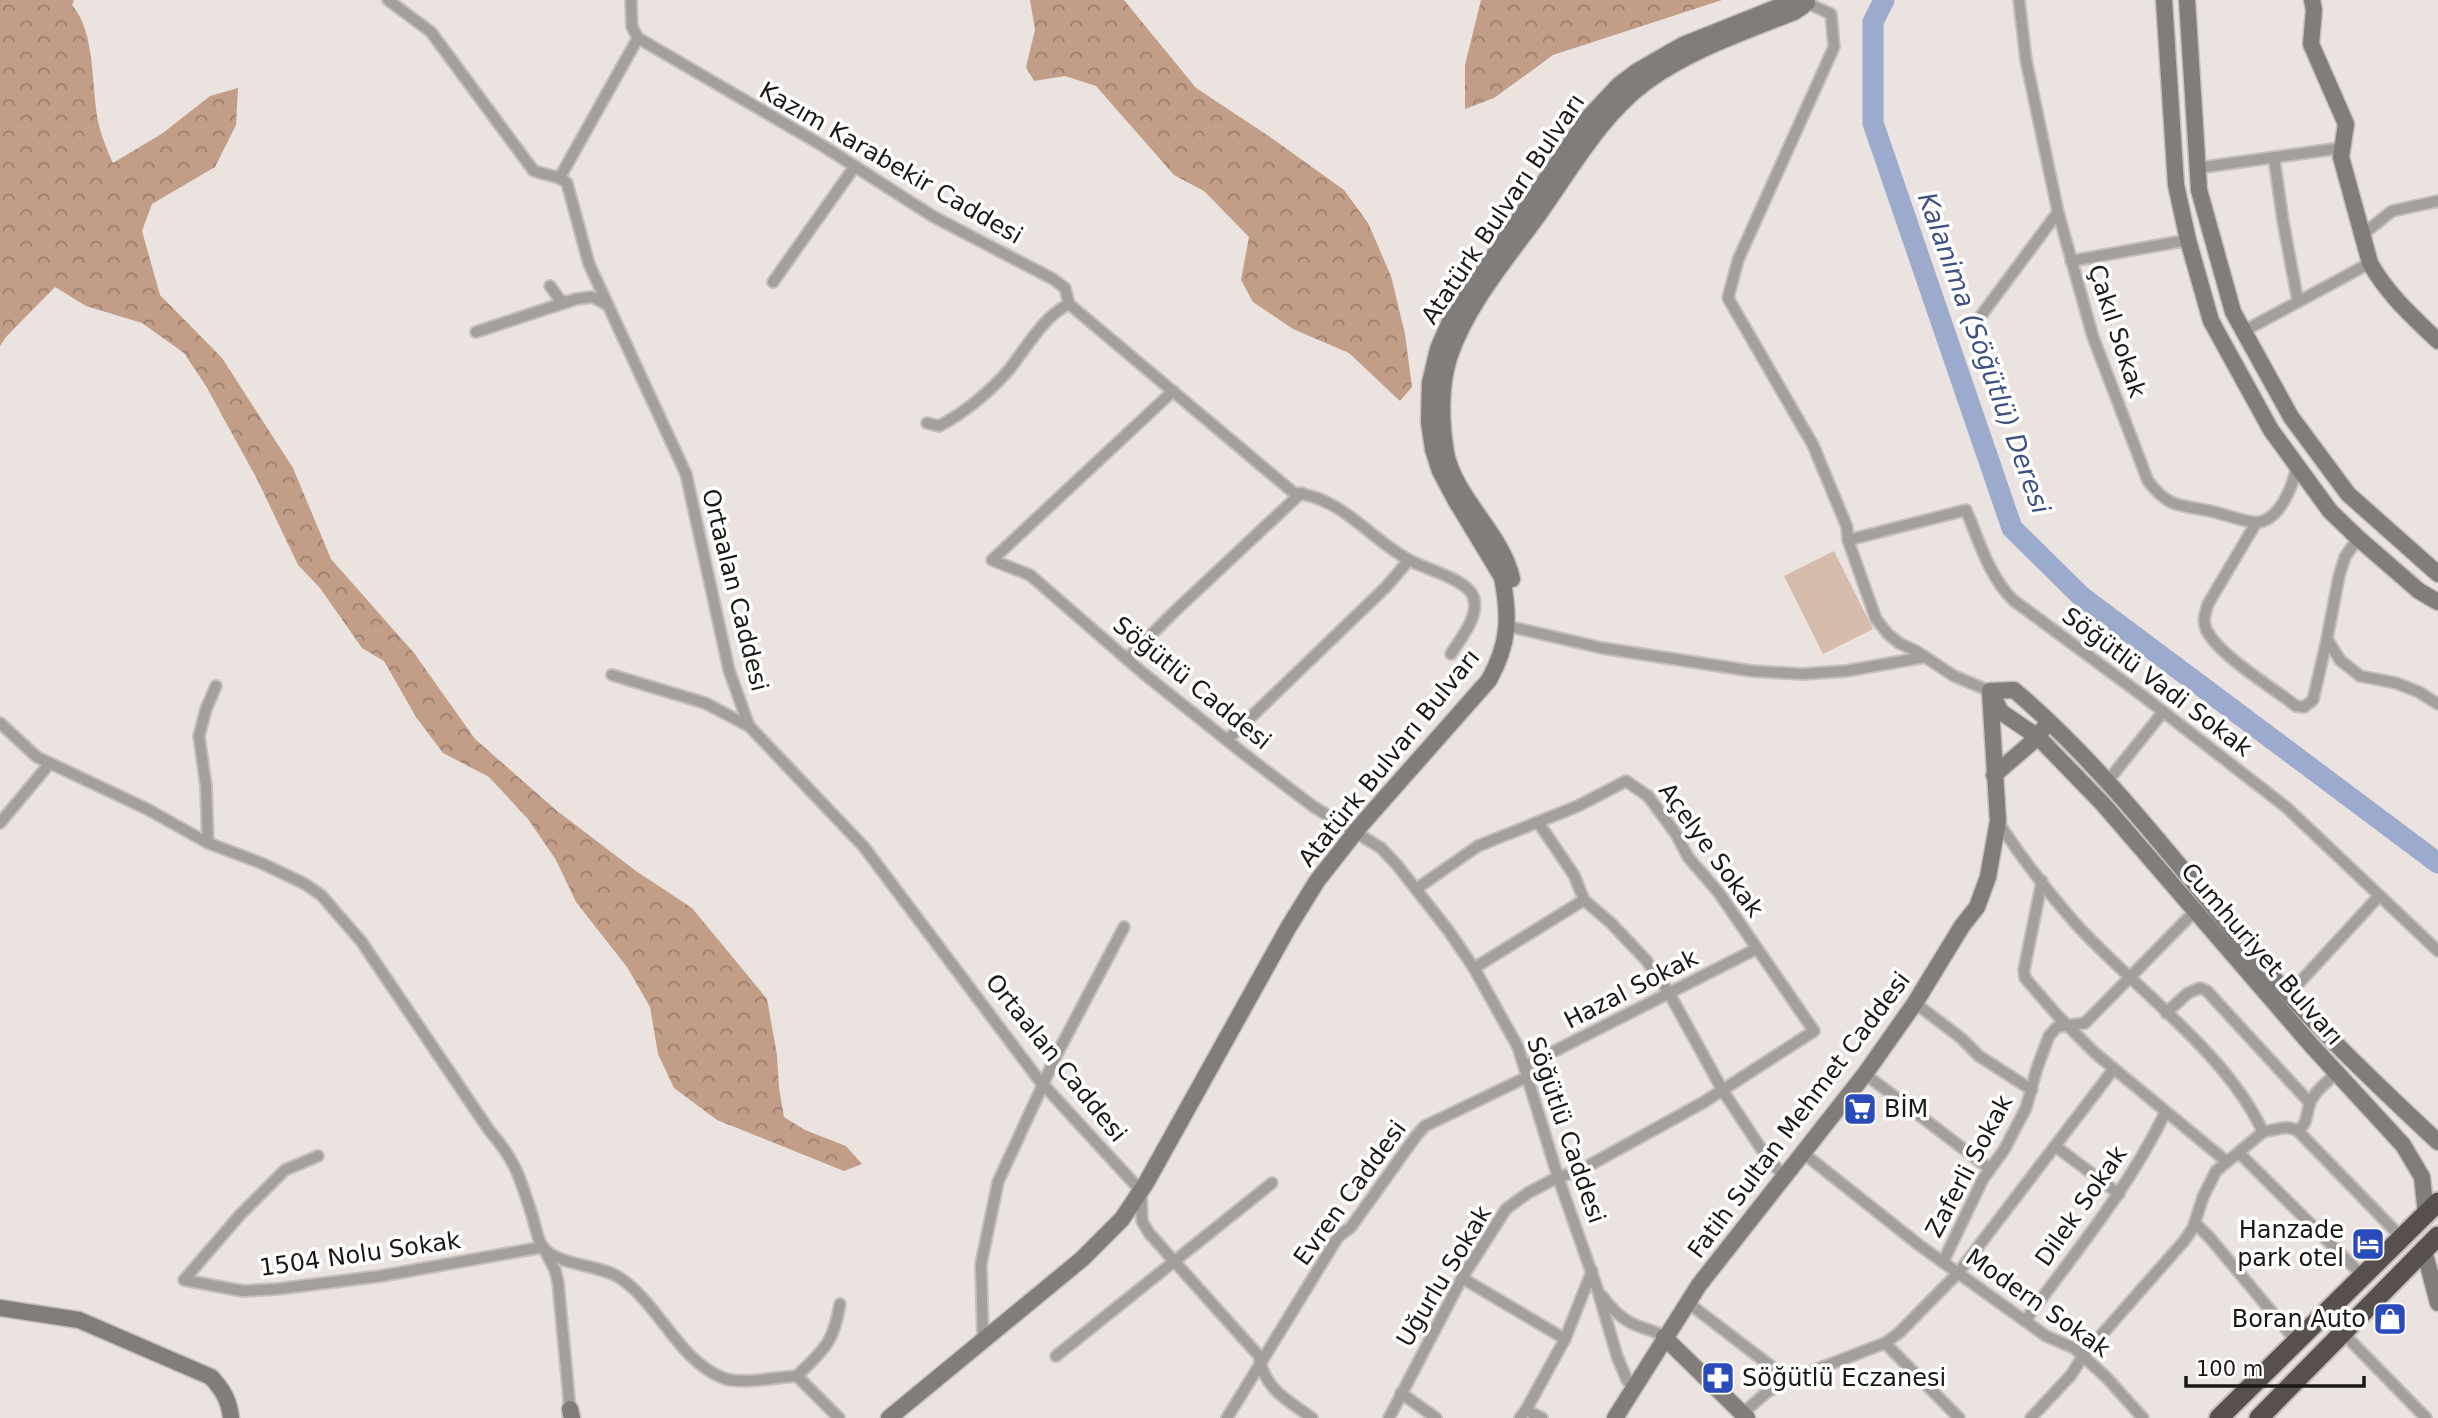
<svg xmlns="http://www.w3.org/2000/svg" width="2438" height="1418" viewBox="0 0 2438 1418" font-family="'DejaVu Sans',sans-serif">
<style>
.forest{fill:url(#forest-crowns)}
.pitch{fill:#d6bcac}
.lines{fill:none;stroke-linecap:round;stroke-linejoin:round}
.river{stroke:#9baacd;stroke-width:21}
.street-casing{stroke:#c6bebb;stroke-width:14}
.secondary-casing{stroke:#c6bebb;stroke-width:19}
.highway-casing{stroke:#c6bebb;stroke-width:23}
.street{stroke:#a29f9d;stroke-width:10}
.secondary{stroke:#817d7a;stroke-width:16}
.highway{stroke:#57504d;stroke-width:19}
.labels{text-anchor:middle;dominant-baseline:central;stroke-width:7;stroke-linejoin:round;paint-order:stroke}
.street-label{font-size:24px;fill:#1b1817;stroke:#fff}
.poi-label{font-size:24px;fill:#1b1817;stroke:#fff;text-anchor:start}
.water-label{font-size:26px;font-style:italic;fill:#3e5182;stroke:#fff}
</style>
<defs>
<pattern id="forest-crowns" width="20" height="18" patternUnits="userSpaceOnUse" patternTransform="scale(1.75)"><rect width="20" height="18" fill="#c29d87"/><path d="M2 6a3 3 0 1 1 6 0M12 15a3 3 0 1 1 6 0" fill="none" stroke="#9d7f6d"/></pattern>
</defs>
<rect width="100%" height="100%" fill="#ebe3df"/>
<g class="forest">
<path d="M0 0H74L72 5C96 33 91 86 98 121 101 135 107 150 113 163L163 133 210 96 238 88 236 125 215 167 152 204 142 231 160 295 222 358 293 468 331 559 414 653 475 739 556 810 636 871 692 908 767 999 777 1055 779 1088 784 1117 805 1130 846 1146 862 1164 844 1171 717 1120 674 1088 658 1054 650 1007 627 967 576 902 556 860 528 819 489 777 443 753 416 717 384 661 362 648 320 588 298 565 258 481 206 386 184 353 142 323 86 306 55 287 6 337 0 346Z"/>
<polygon points="1030,0 1124,0 1196,88 1273,139 1344,190 1368,223 1391,276 1405,334 1412,387 1400,401 1349,353 1293,329 1253,302 1241,280 1249,237 1204,191 1174,175 1096,86 1065,76 1034,81 1026,67 1035,30"/>
<polygon points="1481,0 1722,0 1553,55 1494,98 1465,109 1465,65"/>
</g>
<polygon class="pitch" points="1834,551 1873,629 1823,654 1784,576"/>
<g class="lines">
<polyline class="river" points="1884,0 1873,22 1873,123 2012,528 2082,597 2438,863"/>
<defs>
<g id="street">
<path d="M388 0 431 32 533 170C544 176 557 174 567 183L589 264 686 474 729 670 749 726 864 847 1039 1080 1141 1191 1142 1221 1149 1233 1259 1356C1265 1390 1286 1399 1312 1418"/>
<path d="M631 0 632 27 638 38 823 146 934 217 1053 279 1065 288 1069 304 1294 493C1342 497 1370 539 1409 560 1425 569 1466 579 1473 596 1481 615 1460 639 1451 654"/>
<polyline points="1806,0 1807,3 1831,14 1834,47 1738,260 1728,298 1813,445 1847,527 1848,540 1876,619 1888,634 1899,643 1916,651 1954,676 1990,691"/>
<path d="M2019 0 2026 60 2058 212 2093 337 2148 481C2170 509 2178 504 2210 511 2224 514 2239 520 2253 522 2279 525 2293 485 2297 466"/>
<polyline points="2274,158 2283,221 2298,302"/>
<polyline points="2197,168 2341,148"/>
<polyline points="560,177 638,38"/>
<polyline points="2362,235 2392,211 2438,201"/>
<polyline points="2071,261 2188,240"/>
<polyline points="773,282 855,166"/>
<polyline points="550,286 560,300 568,302"/>
<polyline points="1980,317 2058,212"/>
<polyline points="2244,331 2370,263"/>
<polyline points="476,332 576,299 592,297 606,304"/>
<polyline points="1173,391 992,560 1030,575 1143,673 1248,757 1314,807 1381,848 1397,865 1448,930 1474,968 1518,1047 1558,1177 1598,1291 1617,1356 1627,1380 1633,1388"/>
<path d="M927 423 939 426C964 413 988 393 1007 372 1025 351 1042 317 1069 304"/>
<path d="M2256 523 2208 604C2205 614 2202 622 2207 631 2221 657 2272 687 2296 706L2304 707 2313 700 2327 639"/>
<polyline points="2358,538 2345,557 2339,576 2327,639 2340,660 2360,676 2396,683 2419,692 2438,704"/>
<path d="M1848 540 1966 510C1979 541 1989 576 2013 600L2143 696 2286 807 2438 951"/>
<polyline points="1516,628 1602,648 1752,671 1802,674 1846,671 1925,657"/>
<polyline points="1127,659 1174,612 1301,493"/>
<polyline points="612,675 705,703 749,726"/>
<path d="M0 723 37 757 147 809 208 843 261 863 305 884 321 895 361 941 489 1130C516 1161 520 1178 532 1215 535 1224 537 1238 542 1246 556 1266 600 1264 620 1278 658 1303 679 1361 723 1378 740 1385 777 1377 797 1376L839 1418"/>
<polyline points="1227,740 1386,587 1409,560"/>
<polyline points="2107,782 2163,712"/>
<polyline points="1538,822 1574,875 1584,900 1611,923 1646,960 1669,993 1723,1091 1768,1159 1784,1176"/>
<path d="M1998 822C2021 857 2047 891 2075 923 2134 988 2227 1053 2263 1132"/>
<polyline points="0,823 50,763"/>
<polyline points="208,843 206,786 199,736 206,709 216,686"/>
<polyline points="2042,881 2024,970 2025,978 2058,1016 2095,1053 2226,1161"/>
<polyline points="1474,968 1584,900"/>
<polyline points="2289,994 2379,896"/>
<polyline points="1915,1003 1961,1038 1979,1056 2032,1090"/>
<polyline points="2166,1013 2188,993 2200,988 2207,991 2310,1103"/>
<polyline points="1525,1066 1756,949"/>
<polyline points="1865,1074 1990,1169"/>
<path d="M2298 1131C2310 1121 2305 1111 2312 1099 2317 1089 2329 1081 2336 1073"/>
<path d="M2263 1132C2276 1130 2287 1124 2298 1131L2402 1238"/>
<polyline points="2055,1146 2119,1194"/>
<polyline points="1802,1152 1919,1245 2046,1336 2074,1348 2106,1377 2143,1418"/>
<polyline points="2239,1153 2363,1276"/>
<polyline points="318,1156 285,1170 239,1216 184,1280 243,1291 277,1289 381,1276 543,1247 555,1270 558,1282 570,1409 568,1415"/>
<polyline points="2195,1223 2210,1238 2296,1341"/>
<polyline points="1943,1262 1983,1179 2004,1150 2026,1108 2037,1068 2049,1036 2057,1027 2085,1023 2194,912"/>
<polyline points="1462,1278 1565,1339"/>
<path d="M1602 1296C1612 1309 1622 1320 1638 1326 1648 1330 1656 1331 1664 1337"/>
<polyline points="1687,1302 1789,1380"/>
<path d="M2025 1321C2074 1254 2129 1188 2165 1113"/>
<polyline points="2343,1333 2426,1418"/>
<polyline points="983,1340 981,1264 998,1182 1057,1054 1124,927"/>
<polyline points="1885,1343 1959,1418"/>
<polyline points="1056,1356 1272,1183"/>
<path d="M797 1376C825 1348 833 1344 840 1304"/>
<polyline points="1401,1393 1436,1418"/>
<polyline points="1526,1410 1542,1418"/>
<polyline points="1743,1413 1767,1392 1789,1380 1885,1343 1899,1333 1958,1273 2113,1070"/>
<polyline points="1227,1418 1338,1237 1351,1227 1416,1136 1425,1126 1529,1076"/>
<polyline points="1389,1418 1462,1278 1506,1209 1528,1193 1558,1177 1579,1171 1704,1102 1814,1031 1719,893 1688,857 1676,834 1648,796 1626,781 1578,806 1478,846 1416,889"/>
<polyline points="1520,1418 1526,1410 1565,1339 1592,1271"/>
<polyline points="2031,1418 2071,1375 2083,1356 2184,1241 2193,1228 2203,1197 2216,1171 2263,1132"/>
</g>
<g id="secondary">
<polyline points="2164,0 2176,185 2188,240 2211,321 2271,430 2330,511 2358,538 2419,591 2438,602"/>
<polyline points="2187,0 2199,190 2233,312 2291,417 2348,494 2438,574"/>
<path d="M2312 0 2314 10 2311 44 2346 124 2341 157 2370 263C2387 294 2413 317 2438 341"/>
<path d="M1512 579C1502 533 1456 500 1446 453 1441 422 1440 387 1449 358 1465 307 1508 257 1539 214 1571 169 1601 115 1646 82 1690 50 1744 32 1794 12L1803 6"/>
<path d="M1990 691 2014 690C2107 769 2180 869 2259 961 2314 1025 2376 1084 2438 1142"/>
<polyline points="1993,696 2001,712 2038,737 2103,804 2312,1046 2403,1145 2422,1177 2426,1214"/>
<polyline points="1994,775 2038,737 2043,729"/>
<polyline points="2424,1250 2438,1303"/>
<path d="M0 1308 79 1320 211 1377C223 1390 229 1400 231 1418"/>
<polyline points="1664,1337 1747,1418"/>
<polyline points="570,1409 572,1418"/>
<path d="M889 1418 1082 1259 1122 1219 1146 1183 1288 928 1317 881 1361 825 1489 680C1509 644 1510 618 1502 577L1456 501 1440 471 1433 449 1429 422 1430 383 1438 349 1452 317 1588 118 1619 85 1636 72 1683 45 1793 1 1807 3"/>
<polyline points="1615,1418 1699,1285 1865,1074 1915,1003 1962,926 1977,907 1988,877 1998,821 1990,691"/>
</g>
<g id="highway">
<polyline points="2219,1418 2438,1202"/>
<polyline points="2259,1418 2438,1236"/>
</g>
</defs>
<use href="#street" class="street-casing"/>
<use href="#secondary" class="secondary-casing"/>
<use href="#highway" class="highway-casing"/>
<use href="#street" class="street"/>
<use href="#secondary" class="secondary"/>
<use href="#highway" class="highway"/>
</g>
<defs>
<symbol id="supermarket-square" viewBox="-11 -11 22 22"><rect x="-9" y="-9" width="18" height="18" rx="4" fill="#2b4bbb" stroke="#fff"/><path d="M-6-5.5h2.5l.6 2H6L4.5 2H-2.5L-4.4-4H-6ZM-1.5 3.2a1.3 1.3 0 1 0 .1 0ZM3 3.2a1.3 1.3 0 1 0 .1 0Z" fill="#fff"/></symbol>
<symbol id="hotel-square" viewBox="-11 -11 22 22"><rect x="-9" y="-9" width="18" height="18" rx="4" fill="#2b4bbb" stroke="#fff"/><path d="M-6-4.5h1.5V1H6V5H4.5V3h-9V5H-6ZM-4 0a1.8 1.8 0 1 1 3.6 0ZM.5 0V-2.5h3Q6-2.5 6 0Z" fill="#fff"/></symbol>
<symbol id="shop-square" viewBox="-11 -11 22 22"><rect x="-9" y="-9" width="18" height="18" rx="4" fill="#2b4bbb" stroke="#fff"/><path d="M-5-2.5h2.3a2.7 3.5 0 0 1 5.4 0H5L5.5 6h-11ZM-1.5-2.5h3a1.5 2.3 0 0 0-3 0Z" fill="#fff"/></symbol>
<symbol id="pharmacy-square" viewBox="-11 -11 22 22"><rect x="-9" y="-9" width="18" height="18" rx="4" fill="#2b4bbb" stroke="#fff"/><path d="M-2-6h4v4h4v4h-4v4h-4v-4h-4v-4h4Z" fill="#fff"/></symbol>
</defs>
<g fill-rule="evenodd">
<use href="#supermarket-square" x="1841" y="1090" width="38" height="38"/>
<use href="#hotel-square" x="2349" y="1225" width="38" height="38"/>
<use href="#shop-square" x="2371" y="1300" width="38" height="38"/>
<use href="#pharmacy-square" x="1699" y="1359" width="38" height="38"/>
</g>
<g class="labels">
<g class="street-label">
<text transform="translate(891 163) rotate(30)">Kazım Karabekir Caddesi</text>
<text transform="translate(1503 209) rotate(-56)">Atatürk Bulvarı Bulvarı</text>
<text transform="translate(2117 331) rotate(72)">Çakıl Sokak</text>
<text transform="translate(735 590) rotate(76)">Ortaalan Caddesi</text>
<text transform="translate(2157 682) rotate(37)">Söğütlü Vadi Sokak</text>
<text transform="translate(1192 683) rotate(39)">Söğütlü Caddesi</text>
<text transform="translate(1389 758) rotate(-51)">Atatürk Bulvarı Bulvarı</text>
<text transform="translate(1711 850) rotate(54)">Açelye Sokak</text>
<text transform="translate(2262 954) rotate(49)">Cumhuriyet Bulvarı</text>
<text transform="translate(1631 989) rotate(-27)">Hazal Sokak</text>
<text transform="translate(1056 1058) rotate(51)">Ortaalan Caddesi</text>
<text transform="translate(1799 1115) rotate(-53)">Fatih Sultan Mehmet Caddesi</text>
<text transform="translate(1566 1130) rotate(71)">Söğütlü Caddesi</text>
<text transform="translate(1969 1166) rotate(-62)">Zaferli Sokak</text>
<text transform="translate(1350 1193) rotate(-54)">Evren Caddesi</text>
<text transform="translate(2081 1206) rotate(-55)">Dilek Sokak</text>
<text transform="translate(360 1254) rotate(-8)">1504 Nolu Sokak</text>
<text transform="translate(1444 1276) rotate(-59)">Uğurlu Sokak</text>
<text transform="translate(2038 1303) rotate(35)">Modern Sokak</text>
</g>
<g class="poi-label">
<text x="1884" y="1109">BİM</text>
<text x="2344" y="1230" text-anchor="end">Hanzade<tspan x="2344" dy="28">park otel</tspan></text>
<text x="2366" y="1319" text-anchor="end">Boran Auto</text>
<text x="1742" y="1378">Söğütlü Eczanesi</text>
</g>
<g class="water-label">
<text transform="translate(1984 353) rotate(70)">Kalanima (Söğütlü) Deresi</text>
</g>
</g>
<path d="M2186 1376v10h178v-10" fill="none" stroke="#1b1817" stroke-width="3.5"/>
<text x="2196" y="1376" font-size="21" fill="#1b1817" stroke="#ffffff" stroke-width="5" paint-order="stroke">100 m</text>
</svg>
